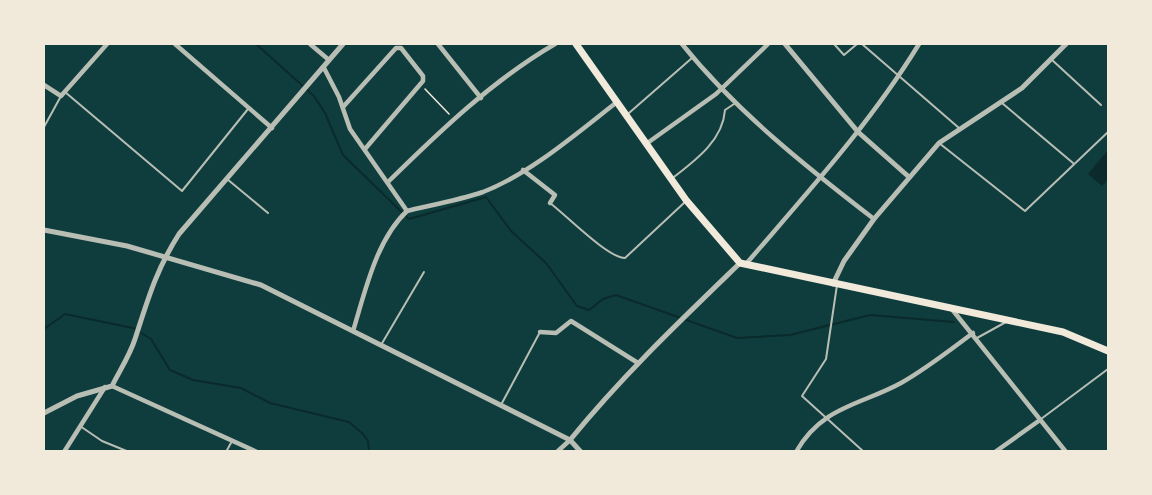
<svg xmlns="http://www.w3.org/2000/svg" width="1152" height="495" viewBox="0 0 1152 495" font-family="Cabin,sans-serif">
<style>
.water{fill:#0a2a2b}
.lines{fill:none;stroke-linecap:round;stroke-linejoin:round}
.stream{stroke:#0a2a2b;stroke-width:2}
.path{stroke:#f1e9da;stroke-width:1.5}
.service{stroke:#b8beb3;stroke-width:2}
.minor{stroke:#b8beb3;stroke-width:4.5}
.tertiary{stroke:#b8beb3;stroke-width:5}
.primary{stroke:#f1e9da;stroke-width:7}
</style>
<rect width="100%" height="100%" fill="#0f3d3e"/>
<polygon class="water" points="1108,150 1108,179 1102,186 1088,174"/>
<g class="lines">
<g class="stream">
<polyline points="256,44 314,96 325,113 343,155 409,219 486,197 511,231 546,263 577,306 589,310 603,299 616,295 737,338 790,335 870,315 954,322"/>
<polyline points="44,329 65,314 133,328 151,339 170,370 193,380 241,388 270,403 349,422 363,434 368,441 369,452"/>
</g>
<polyline class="path" points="425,89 449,114"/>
<g class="service">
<polyline points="834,44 844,55 857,44"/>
<polyline points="862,44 959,128"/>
<polyline points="1051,59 1101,105"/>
<polyline points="65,92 182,191 248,109"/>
<polyline points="1002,103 1073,163"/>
<polyline points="629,113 692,58"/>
<polyline points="44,127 61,96"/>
<polyline points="939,143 1025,211 1108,132"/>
<path d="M674 177C696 160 723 140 725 110L734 104"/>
<polyline points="227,179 268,213"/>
<path d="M550 203C567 216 608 258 625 258L685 202"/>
<polyline points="837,285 826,359 802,396 864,452"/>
<polyline points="977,338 1006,322"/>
<polyline points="381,345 424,272"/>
<polyline points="502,403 540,332"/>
<polyline points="1041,419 1108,369"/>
<polyline points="80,426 102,441 129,452"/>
<polyline points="226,452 232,441"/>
</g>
<g class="minor">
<polyline points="175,44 272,128"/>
<polyline points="310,44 329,60"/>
<polyline points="438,44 481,98"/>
<path d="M682 44C736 111 805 166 874 219"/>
<polyline points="324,68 339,97 350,129 407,211"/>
<polyline points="44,85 61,96 107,44"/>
<polyline points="343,107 396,48 401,48 423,76 423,81 365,149"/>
<polyline points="646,144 716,94 768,44"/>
<polyline points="523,170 555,195 550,203"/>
<path d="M389 181C440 131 493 80 555 44"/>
<path d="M746 264C807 193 870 124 919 44"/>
<polyline points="951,308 1066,452"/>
<path d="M353 331C365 292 376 240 407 211 432 205 459 200 483 192 530 174 577 133 617 102"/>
<polyline points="540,332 556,333 571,321 638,363"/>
<polyline points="112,386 257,452"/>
<polyline points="64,452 105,387"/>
<polyline points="557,452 570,440"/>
<path d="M796 452C822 406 861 405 901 383 926 369 950 350 973 333"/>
<polyline points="995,452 1040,420"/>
</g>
<g class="tertiary">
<polyline points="785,44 858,132 909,177"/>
<polyline points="44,230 127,246 261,285 570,440 581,452"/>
<polyline points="833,284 844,261 874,219 939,143 1022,88 1066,44"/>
<path d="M44 413 77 396 112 386C120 370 130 355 135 339 148 299 156 270 179 234L343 44"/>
<path d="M570 440C622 376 681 320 740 263"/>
</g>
<polyline class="primary" points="576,44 686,200 740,263 1063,332 1108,351"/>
</g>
<rect width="1152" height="495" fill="none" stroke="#f1e9da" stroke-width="90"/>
</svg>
